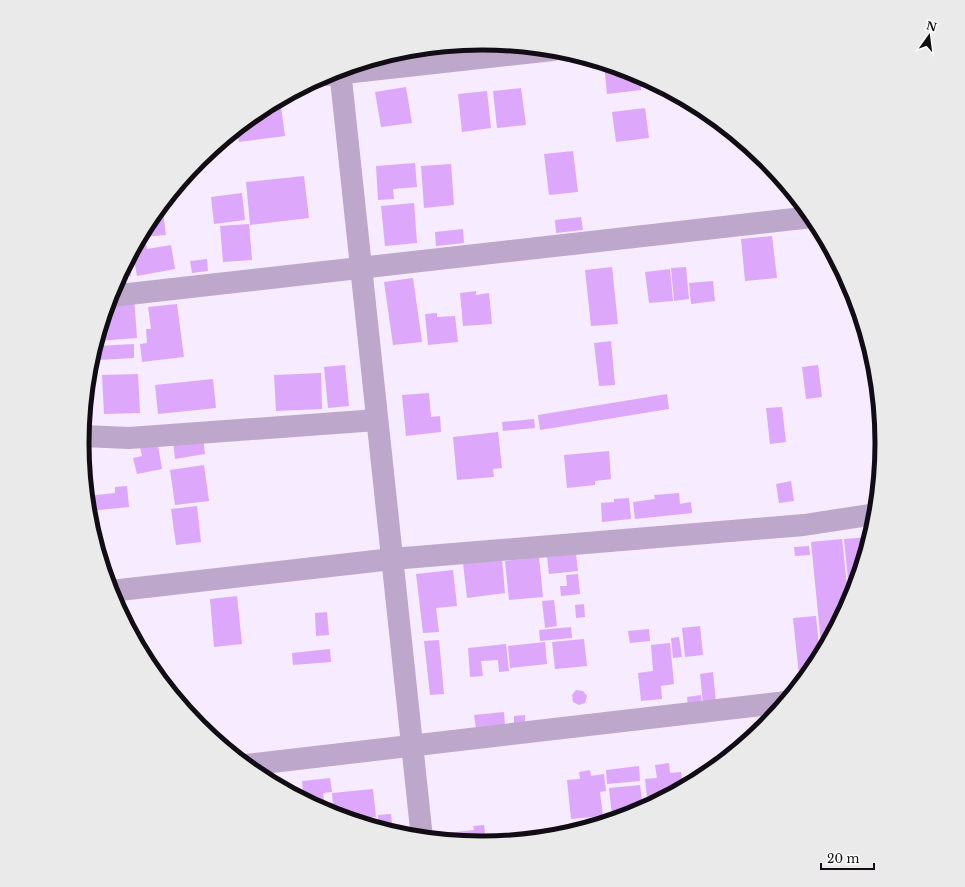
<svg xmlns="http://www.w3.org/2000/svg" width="965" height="887" viewBox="0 0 965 887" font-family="'Libre Baskerville',serif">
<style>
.building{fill:#dda8fb}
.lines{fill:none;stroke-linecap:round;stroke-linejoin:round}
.minor{stroke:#bda7cb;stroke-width:22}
.rim{fill:none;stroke:#120d15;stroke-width:5}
</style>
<rect width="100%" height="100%" fill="#f7ebff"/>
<g class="building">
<polygon points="604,64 640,76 641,90 607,94"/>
<polygon points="406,87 412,123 381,127 375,92"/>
<polygon points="521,88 526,125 497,128 493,91"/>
<polygon points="487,91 491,128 462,132 458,94"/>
<polygon points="280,100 285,136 239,142 237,129 260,110"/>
<polygon points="645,108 649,138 616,142 612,112"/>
<polygon points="573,151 578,192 549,195 544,154"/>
<polygon points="415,163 417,187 393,189 394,199 378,200 376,166"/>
<polygon points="451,164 454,205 424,208 421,166"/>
<polygon points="304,176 309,218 250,225 246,182"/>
<polygon points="242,193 245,220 214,224 211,197"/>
<polygon points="414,203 417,243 385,246 381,206"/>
<polygon points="162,205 166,235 141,237 150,221"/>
<polygon points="581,217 583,230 556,233 555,220"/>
<polygon points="249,224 252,260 223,262 220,226"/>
<polygon points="463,229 464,243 436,246 435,232"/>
<polygon points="772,236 777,278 745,281 741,239"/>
<polygon points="145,238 147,249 171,245 175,269 137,276 133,253 140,240"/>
<polygon points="129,259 131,276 120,276 124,269"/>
<polygon points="207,259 208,271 192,273 190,261"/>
<polygon points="612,267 618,324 591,326 585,270"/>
<polygon points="686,267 689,299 674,301 671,268"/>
<polygon points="670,269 673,301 649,303 645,272"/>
<polygon points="413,278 422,342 393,345 384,282"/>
<polygon points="713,281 715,301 691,304 689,283"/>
<polygon points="476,291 476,295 489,293 492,324 463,326 460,293"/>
<polygon points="134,297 137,338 98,341 110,299"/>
<polygon points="177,304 184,357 142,362 140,344 147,343 146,329 151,329 148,307"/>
<polygon points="437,313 437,317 455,316 458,342 428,345 425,314"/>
<polygon points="611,341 615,385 599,386 594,343"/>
<polygon points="134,344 134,358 98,360 97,346"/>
<polygon points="345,365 349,406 328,408 324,367"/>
<polygon points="818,365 822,397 806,399 802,367"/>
<polygon points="321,373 322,409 276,411 274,375"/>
<polygon points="138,374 140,413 104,414 102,375"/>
<polygon points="213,379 216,408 158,414 155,385"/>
<polygon points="429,393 431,417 440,416 441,432 406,436 402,395"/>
<polygon points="667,394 669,409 540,430 538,415"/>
<polygon points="782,407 786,442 770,444 766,408"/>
<polygon points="534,419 535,428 503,431 502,422"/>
<polygon points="498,432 502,468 493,469 494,477 457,480 453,437"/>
<polygon points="203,436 205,454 175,459 173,441"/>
<polygon points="157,440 162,469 137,474 133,458 142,456 139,443"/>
<polygon points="609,451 611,479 595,481 595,485 567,488 564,455"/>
<polygon points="204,465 209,501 175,505 170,470"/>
<polygon points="791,481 794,501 779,503 776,484"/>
<polygon points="127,486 129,507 89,511 87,496 115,493 115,487"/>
<polygon points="679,493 680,504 691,502 692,513 635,519 633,502 655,499 654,495"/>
<polygon points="629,498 631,519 602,522 601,503 614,502 614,499"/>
<polygon points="197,506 201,542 176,545 171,509"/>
<polygon points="871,537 852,597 850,601 844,539"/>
<polygon points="842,539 849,604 822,654 811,542"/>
<polygon points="809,546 810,555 795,556 794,547"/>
<polygon points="576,554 578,571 549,574 547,557"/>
<polygon points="539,557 543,597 509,600 505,561"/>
<polygon points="502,559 505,593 467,598 463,563"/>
<polygon points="453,570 457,606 436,608 439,632 423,633 416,574"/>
<polygon points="578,574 580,594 561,596 560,586 567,586 566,575"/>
<polygon points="237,596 242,644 214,647 210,599"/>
<polygon points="554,600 557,626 545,628 542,601"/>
<polygon points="584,604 585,617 576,618 575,605"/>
<polygon points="327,612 329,635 316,636 315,613"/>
<polygon points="816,616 820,657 815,666 800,685 793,618"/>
<polygon points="700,626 703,655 685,657 682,628"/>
<polygon points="571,627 572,638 540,641 539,630"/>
<polygon points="649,629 650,641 630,643 628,631"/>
<polygon points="679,637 682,657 673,658 671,638"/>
<polygon points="584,639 587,666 555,669 552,642"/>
<polygon points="439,640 444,694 430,695 424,641"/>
<polygon points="545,642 547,664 510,668 508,646"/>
<polygon points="670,643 674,684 661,686 662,699 641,701 638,673 653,671 651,645"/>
<polygon points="506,644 509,671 499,672 498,660 481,661 483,676 470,677 468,648"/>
<polygon points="330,649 331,662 293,665 292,653"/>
<polygon points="713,672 716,703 703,704 700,674"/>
<polygon points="576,690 583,691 587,696 585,703 579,705 573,702 572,695"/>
<polygon points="701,695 702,704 688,706 687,697"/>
<polygon points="504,712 505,726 476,729 474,715"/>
<polygon points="525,715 525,722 514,724 514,716"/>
<polygon points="669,763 670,773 681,772 683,788 648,807 645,779 657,778 655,765"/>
<polygon points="639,766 640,781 607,784 606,770"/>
<polygon points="590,770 591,776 604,774 606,791 600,792 603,816 571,819 567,780 580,779 579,772"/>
<polygon points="330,778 332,792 323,793 325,811 304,800 302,781"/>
<polygon points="640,785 643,810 634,814 612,816 609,788"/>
<polygon points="373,789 376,817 350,820 334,815 332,793"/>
<polygon points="391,814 393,833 379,829 378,815"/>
<polygon points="484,825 486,841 470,843 447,840 446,833 474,830 473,826"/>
<polygon points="565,831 566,835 560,836 532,839 531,835"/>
<polygon points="529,836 529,839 501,842 501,839"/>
</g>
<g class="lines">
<g class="minor">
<polyline points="340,70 422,838"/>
<polyline points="326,75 553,50"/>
<polyline points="111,296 812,217"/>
<polyline points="83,436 129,438 377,420"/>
<polyline points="111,591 392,559 804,525 876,514"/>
<polyline points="246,765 786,702"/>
</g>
</g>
<path d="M0 0H965V887H0ZM89 443a393 393 0 1 1 786 0a393 393 0 1 1-786 0Z" fill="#eaeaea" fill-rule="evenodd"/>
<path class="rim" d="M89 443a393 393 0 1 1 786 0a393 393 0 1 1-786 0Z"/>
<g transform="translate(929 36) rotate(14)" stroke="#fdfdfd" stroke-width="3" paint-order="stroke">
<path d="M0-3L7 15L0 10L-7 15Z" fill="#120d15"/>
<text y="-6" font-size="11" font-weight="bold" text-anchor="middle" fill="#120d15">N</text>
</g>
<path d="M821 863v6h53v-6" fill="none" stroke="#120d15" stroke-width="2"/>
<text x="827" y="863" font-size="12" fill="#120d15" stroke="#fdfdfd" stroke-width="3" paint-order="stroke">20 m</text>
</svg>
